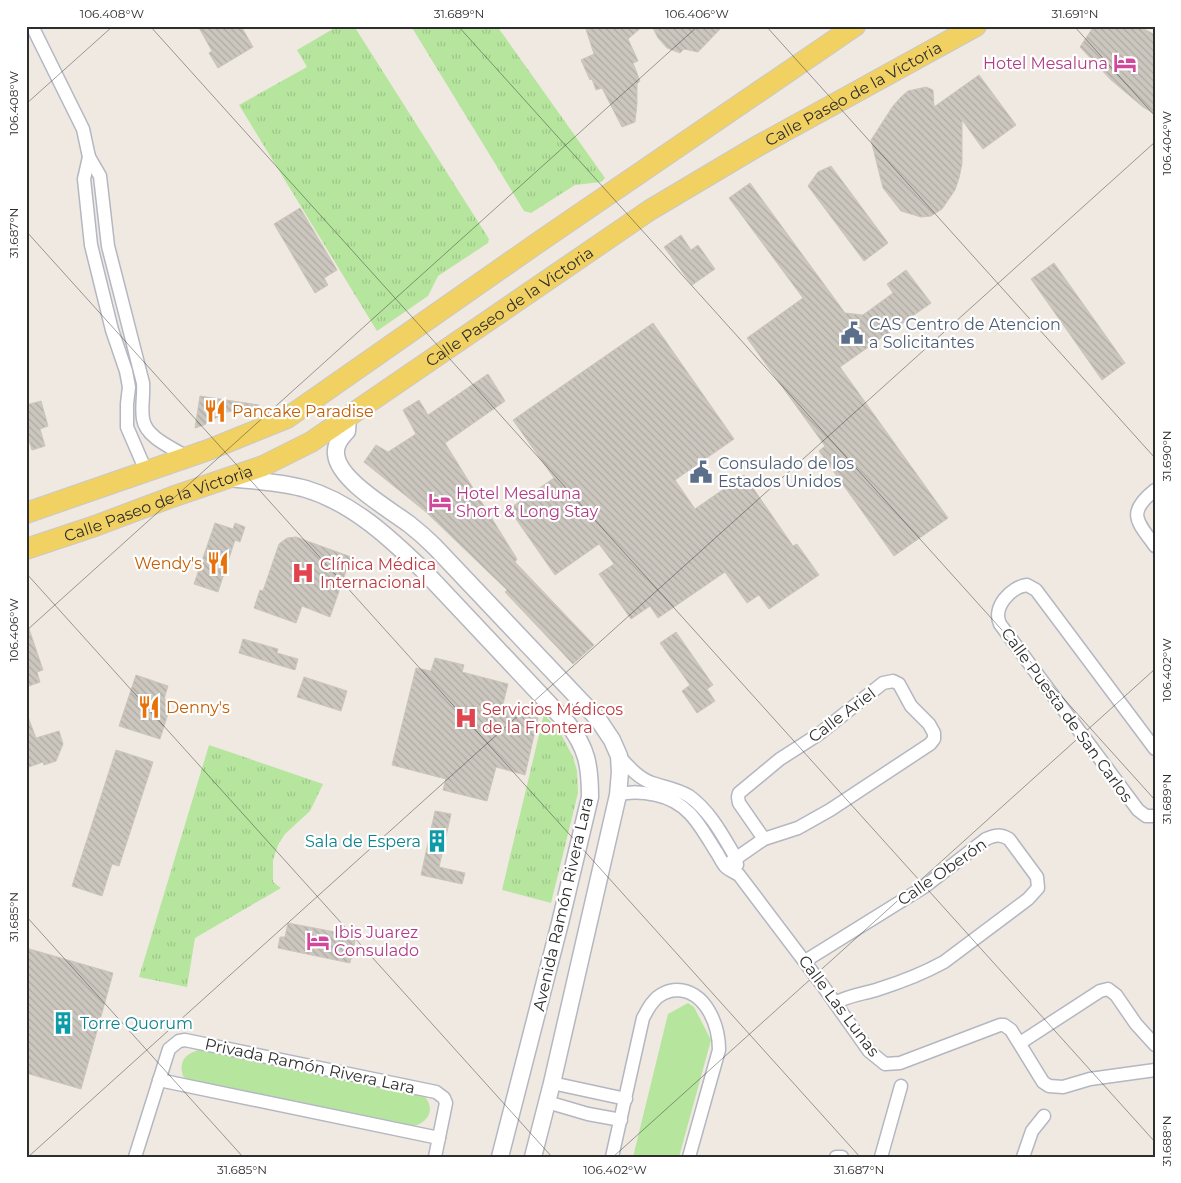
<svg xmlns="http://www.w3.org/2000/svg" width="1181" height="1183" viewBox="0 0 1181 1183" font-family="Montserrat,sans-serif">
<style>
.grass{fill:url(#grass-tufts)}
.park{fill:#b6e59e}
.building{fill:url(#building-back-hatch);stroke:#cbc5ba}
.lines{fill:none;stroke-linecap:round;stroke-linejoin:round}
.minor-casing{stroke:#b4b7c1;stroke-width:15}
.tertiary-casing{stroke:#b4b7c1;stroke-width:19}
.primary-casing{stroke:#c9c9c9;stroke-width:22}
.minor{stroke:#fff;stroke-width:12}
.tertiary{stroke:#fff;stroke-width:16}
.primary{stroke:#f2d163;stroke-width:20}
.ticks{fill:none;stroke:#2e2e2e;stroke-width:1;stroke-opacity:0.45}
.labels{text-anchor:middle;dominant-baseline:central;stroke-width:4.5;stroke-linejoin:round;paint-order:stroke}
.hotel-label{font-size:16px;fill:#b23c85;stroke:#fff;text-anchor:start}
.street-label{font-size:16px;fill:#2e2e2e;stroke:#fff}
.service-label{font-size:16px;fill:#4e5e75;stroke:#fff;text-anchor:start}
.food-label{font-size:16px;fill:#c56008;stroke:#fff;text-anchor:start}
.health-label{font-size:16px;fill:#be3a42;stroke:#fff;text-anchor:start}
.culture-label{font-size:16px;fill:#0d838f;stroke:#fff;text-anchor:end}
.neatline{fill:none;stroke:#2e2e2e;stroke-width:2}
.ticks-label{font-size:12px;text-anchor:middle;fill:#2e2e2e}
</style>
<defs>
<pattern id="grass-tufts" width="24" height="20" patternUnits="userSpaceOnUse" patternTransform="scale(1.25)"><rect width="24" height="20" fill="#b6e59e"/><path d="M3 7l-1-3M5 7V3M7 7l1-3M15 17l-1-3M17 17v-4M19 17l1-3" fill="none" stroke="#9dc588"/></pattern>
<pattern id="building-back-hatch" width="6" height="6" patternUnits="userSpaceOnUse" patternTransform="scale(1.25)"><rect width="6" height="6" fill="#cbc7bf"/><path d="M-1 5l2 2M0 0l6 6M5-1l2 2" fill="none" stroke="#afaba4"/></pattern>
</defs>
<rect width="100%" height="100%" fill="#efe9e1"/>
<g class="grass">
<polygon points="338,26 354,26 489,239 488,243 438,276 428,296 377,331 239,105 307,67 297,50"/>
<polygon points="411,26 497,26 605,178 601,182 575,185 531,213 524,211"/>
<polygon points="544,714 561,734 573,757 577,771 578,793 551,903 502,890"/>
<polygon points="209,745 323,784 310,811 285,834 278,845 273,860 273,882 281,888 195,938 187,987 139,977"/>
</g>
<g class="park">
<polygon points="688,1003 694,1007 711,1040 679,1157 633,1157 668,1014"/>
<path d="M202 1049 425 1097C435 1109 429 1122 414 1126L190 1082 183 1076C178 1059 187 1053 202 1049Z"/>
</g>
<g class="building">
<polygon points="198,26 241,26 253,47 218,68 209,53 212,51"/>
<polygon points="585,26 643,26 628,39 638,61 633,63 640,81 637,84 637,103 635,122 622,127 602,88 596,90 592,79 590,80 581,60 594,54"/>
<polygon points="652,26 723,26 698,52 684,49 680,53 667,48 658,38"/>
<polygon points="1094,26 1139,26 1155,35 1155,114 1143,107 1111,80 1080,47"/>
<polygon points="979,75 1016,125 983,149 962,120 962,164 959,178 955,190 942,209 931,216 921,217 901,211 883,188 871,140 893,106 901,97 908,91 926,87 933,90 934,107"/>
<polygon points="831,166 888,243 864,261 808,186 818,172"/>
<polygon points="750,183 845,313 863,315 893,293 887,284 906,270 931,303 840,367 948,518 894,556 819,451 825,446 747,338 803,298 729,198"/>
<polygon points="300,208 337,270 324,278 328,285 315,293 274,224"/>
<polygon points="681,235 691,250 698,245 715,269 692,285 664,247"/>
<polygon points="1054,263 1125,363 1102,380 1031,279"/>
<polygon points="653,323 734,439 675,480 695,509 744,475 793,546 797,544 819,575 769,609 759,595 747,603 725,572 658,618 650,606 631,619 599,574 614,564 599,544 555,575 509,509 554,478 513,420"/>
<polygon points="488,374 505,401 445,443 517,559 515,562 594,645 573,664 505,592 507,590 426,512 364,462 376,445 388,452 416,434 403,410 419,400 428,415"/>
<polygon points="200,396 259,405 258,409 226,412 204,425 195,428"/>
<polygon points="41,401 48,426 40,429 45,446 32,450 26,430 26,405"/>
<polygon points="215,523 233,529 235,523 245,527 240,542 235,540 218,592 194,584"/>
<polygon points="296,537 351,557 330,617 302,606 296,623 254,608 260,590 263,591 279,544 287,538"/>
<polygon points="26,626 28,626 43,670 37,672 40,682 26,687"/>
<polygon points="676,632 713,685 707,689 715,701 697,713 682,691 690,685 660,643"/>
<polygon points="243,639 278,649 277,653 298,659 295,670 239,653"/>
<polygon points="435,658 464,665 462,672 508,684 502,708 538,718 525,775 496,767 487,801 443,790 446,779 392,765 416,668 431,671"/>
<polygon points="136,675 168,686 164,699 172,701 160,739 119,726"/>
<polygon points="304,677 347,691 341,711 297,697"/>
<polygon points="26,717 28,717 36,738 59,731 63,744 56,761 44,765 43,762 26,768"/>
<polygon points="116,750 153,762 119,866 112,864 102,896 72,886"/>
<polygon points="435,811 451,814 439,867 465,873 462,884 421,875"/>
<polygon points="288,923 356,936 350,963 278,948 280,937 285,937"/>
<polygon points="26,948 113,973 81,1089 26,1073"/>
</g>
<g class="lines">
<defs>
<g id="minor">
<path d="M32 26 83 129 89 157 100 176 108 246 143 383C144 395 141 407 143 419 146 438 173 448 187 457"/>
<polyline points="89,157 84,179 91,245 112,330 126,371 129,387 127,404 127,427 146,471"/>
<path d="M1155 490C1126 513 1137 521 1155 546"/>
<path d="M1155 749 1036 590 1027 585C1011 587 992 607 1000 624L1138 810 1146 816H1155"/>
<path d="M619 756C628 766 638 778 652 783 664 787 677 789 689 796 710 811 723 836 736 858L737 865"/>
<path d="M618 795C631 791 642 792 656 795 688 802 699 824 715 850 719 855 721 862 726 867 729 870 734 872 739 875L823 986 869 1051 885 1064 900 1063 1000 1025H1004L1011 1030 1043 1082 1049 1086 1063 1087 1090 1079 1155 1070"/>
<polyline points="725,866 764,839 798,828 830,810 930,744 934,739 934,733 929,724 911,706 899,684 893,681 883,683 819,734 780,759 739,793 738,797 739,803 764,839"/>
<path d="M805 961 924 887 986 839C995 835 1000 834 1009 839L1037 877 1038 888 1028 899 944 962C924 973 901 982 879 989 864 994 849 995 835 1003"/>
<polyline points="1020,1043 1100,991 1108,989 1116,995 1136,1024 1155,1045"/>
<polyline points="159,1080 439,1138"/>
<polyline points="552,1083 626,1099"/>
<polyline points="547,1102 588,1114 621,1120"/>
<polyline points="135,1157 169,1049 179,1041 185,1040 436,1092 444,1098 446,1103 435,1157"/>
<path d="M612 1157 643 1018C646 1013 649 1006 653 1002 658 995 668 990 677 990 706 991 719 1025 719 1050L689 1157"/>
<polyline points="836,1157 842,1157"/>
<polyline points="881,1157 901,1086"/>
<polyline points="1023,1157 1032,1131 1044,1116"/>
</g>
<g id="tertiary">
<path d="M348 417 347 431C341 438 335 444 336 454 338 480 389 509 409 524 418 531 427 539 435 547L598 719 612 740 619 756 620 772 618 795 552 1083 533 1157"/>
<path d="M230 478C255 481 282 482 306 489 353 503 391 539 425 572L568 724C587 748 590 766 590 797L560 923 500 1157"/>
</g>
<g id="primary">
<polyline points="26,513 208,450 287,418 536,244 855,26"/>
<path id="s1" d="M26 549 95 526 172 497 263 466 311 442 650 210 756 147 976 26"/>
</g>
</defs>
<use href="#minor" class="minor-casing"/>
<use href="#tertiary" class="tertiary-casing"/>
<use href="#primary" class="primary-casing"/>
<use href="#minor" class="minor"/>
<use href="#tertiary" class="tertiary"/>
<use href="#primary" class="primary"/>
</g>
<path class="ticks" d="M150 26 1155 1142M458 26 1155 800M766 26 1155 458M1074 26 1155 116M26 104 113 26M26 231 860 1157M26 573 552 1157M26 631 698 26M26 916 243 1157M28 1157 1155 142M613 1157 1155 669"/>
<defs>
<symbol id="hotel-bare" viewBox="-9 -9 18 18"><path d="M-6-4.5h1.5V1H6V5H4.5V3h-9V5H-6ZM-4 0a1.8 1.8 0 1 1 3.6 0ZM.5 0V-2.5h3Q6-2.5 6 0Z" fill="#d1479c" stroke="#fff" stroke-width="2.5" paint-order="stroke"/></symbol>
<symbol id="civic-bare" viewBox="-9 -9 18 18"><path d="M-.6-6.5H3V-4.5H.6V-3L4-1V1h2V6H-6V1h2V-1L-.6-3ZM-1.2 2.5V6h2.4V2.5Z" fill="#5c6f8a" stroke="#fff" stroke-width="2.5" paint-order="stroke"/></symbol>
<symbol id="restaurant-bare" viewBox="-9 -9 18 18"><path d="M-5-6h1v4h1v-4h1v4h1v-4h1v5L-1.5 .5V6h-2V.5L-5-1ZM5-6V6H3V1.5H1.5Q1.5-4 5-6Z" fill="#e8710a" stroke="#fff" stroke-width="2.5" paint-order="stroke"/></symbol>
<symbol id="hospital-bare" viewBox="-9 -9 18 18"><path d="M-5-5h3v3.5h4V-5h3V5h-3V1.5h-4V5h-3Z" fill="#e0444e" stroke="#fff" stroke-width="2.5" paint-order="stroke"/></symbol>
<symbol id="building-bare" viewBox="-9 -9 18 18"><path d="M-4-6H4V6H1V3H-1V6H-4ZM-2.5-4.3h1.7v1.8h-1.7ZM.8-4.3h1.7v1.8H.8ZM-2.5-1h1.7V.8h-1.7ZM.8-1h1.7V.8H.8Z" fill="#0f9aa8" stroke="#fff" stroke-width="2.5" paint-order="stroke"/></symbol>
</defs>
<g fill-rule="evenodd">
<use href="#hotel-bare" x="1109" y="47" width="32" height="32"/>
<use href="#civic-bare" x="836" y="317" width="32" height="32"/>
<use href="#restaurant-bare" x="199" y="395" width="32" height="32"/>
<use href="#civic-bare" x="685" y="456" width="32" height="32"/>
<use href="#hotel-bare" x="424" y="486" width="32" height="32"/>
<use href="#restaurant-bare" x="202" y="547" width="32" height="32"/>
<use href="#hospital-bare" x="287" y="557" width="32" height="32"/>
<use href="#restaurant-bare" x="133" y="691" width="32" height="32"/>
<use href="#hospital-bare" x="450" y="702" width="32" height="32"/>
<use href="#building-bare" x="421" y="825" width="32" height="32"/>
<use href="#hotel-bare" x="302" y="925" width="32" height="32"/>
<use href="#building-bare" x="47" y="1007" width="32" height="32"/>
</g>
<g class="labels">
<g class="hotel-label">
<text x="1108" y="63" text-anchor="end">Hotel Mesaluna</text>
<text x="456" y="493">Hotel Mesaluna<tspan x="456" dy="18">Short &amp; Long Stay</tspan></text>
<text x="334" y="932">Ibis Juarez<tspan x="334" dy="18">Consulado</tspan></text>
</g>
<g class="street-label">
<text stroke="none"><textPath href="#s1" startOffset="950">Calle Paseo de la Victoria</textPath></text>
<text stroke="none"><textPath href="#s1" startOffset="545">Calle Paseo de la Victoria</textPath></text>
<text stroke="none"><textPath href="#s1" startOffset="140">Calle Paseo de la Victoria</textPath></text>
<text transform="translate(842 715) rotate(-37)">Calle Ariel</text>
<text transform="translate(1067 715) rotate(54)">Calle Puesta de San Carlos</text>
<text transform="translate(942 872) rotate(-35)">Calle Oberón</text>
<text transform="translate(563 904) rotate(-77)">Avenida Ramón Rivera Lara</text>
<text transform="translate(839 1006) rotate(53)">Calle Las Lunas</text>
<text transform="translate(310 1066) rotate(12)">Privada Ramón Rivera Lara</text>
</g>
<g class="service-label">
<text x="869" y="324">CAS Centro de Atencion<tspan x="869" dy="18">a Solicitantes</tspan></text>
<text x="718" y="463">Consulado de los<tspan x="718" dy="18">Estados Unidos</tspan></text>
</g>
<g class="food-label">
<text x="232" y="411">Pancake Paradise</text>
<text x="202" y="563" text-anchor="end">Wendy's</text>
<text x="166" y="707">Denny's</text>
</g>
<g class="health-label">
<text x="320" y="564">Clínica Médica<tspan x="320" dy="18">Internacional</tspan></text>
<text x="482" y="709">Servicios Médicos<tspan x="482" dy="18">de la Frontera</tspan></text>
</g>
<g class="culture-label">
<text x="421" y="841">Sala de Espera</text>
<text x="80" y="1023" text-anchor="start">Torre Quorum</text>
</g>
</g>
<rect width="1181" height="1183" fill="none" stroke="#ffffff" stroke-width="55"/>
<rect x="28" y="28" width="1126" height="1128" class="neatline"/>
<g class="ticks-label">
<text x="112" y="18">106.408°W</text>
<text x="459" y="18">31.689°N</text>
<text x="697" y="18">106.406°W</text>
<text x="1075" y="18">31.691°N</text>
<text transform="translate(14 103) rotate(-90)" y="4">106.408°W</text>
<text transform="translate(1167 143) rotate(-90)" y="4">106.404°W</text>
<text transform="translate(14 233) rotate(-90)" y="4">31.687°N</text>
<text transform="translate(1167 456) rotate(-90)" y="4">31.690°N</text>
<text transform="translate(14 630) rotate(-90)" y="4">106.406°W</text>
<text transform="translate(1167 670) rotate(-90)" y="4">106.402°W</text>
<text transform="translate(1167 799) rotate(-90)" y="4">31.689°N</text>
<text transform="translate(14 917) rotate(-90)" y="4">31.685°N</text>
<text transform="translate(1167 1141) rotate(-90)" y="4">31.688°N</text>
<text x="242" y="1174">31.685°N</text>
<text x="615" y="1174">106.402°W</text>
<text x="859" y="1174">31.687°N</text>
</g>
</svg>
